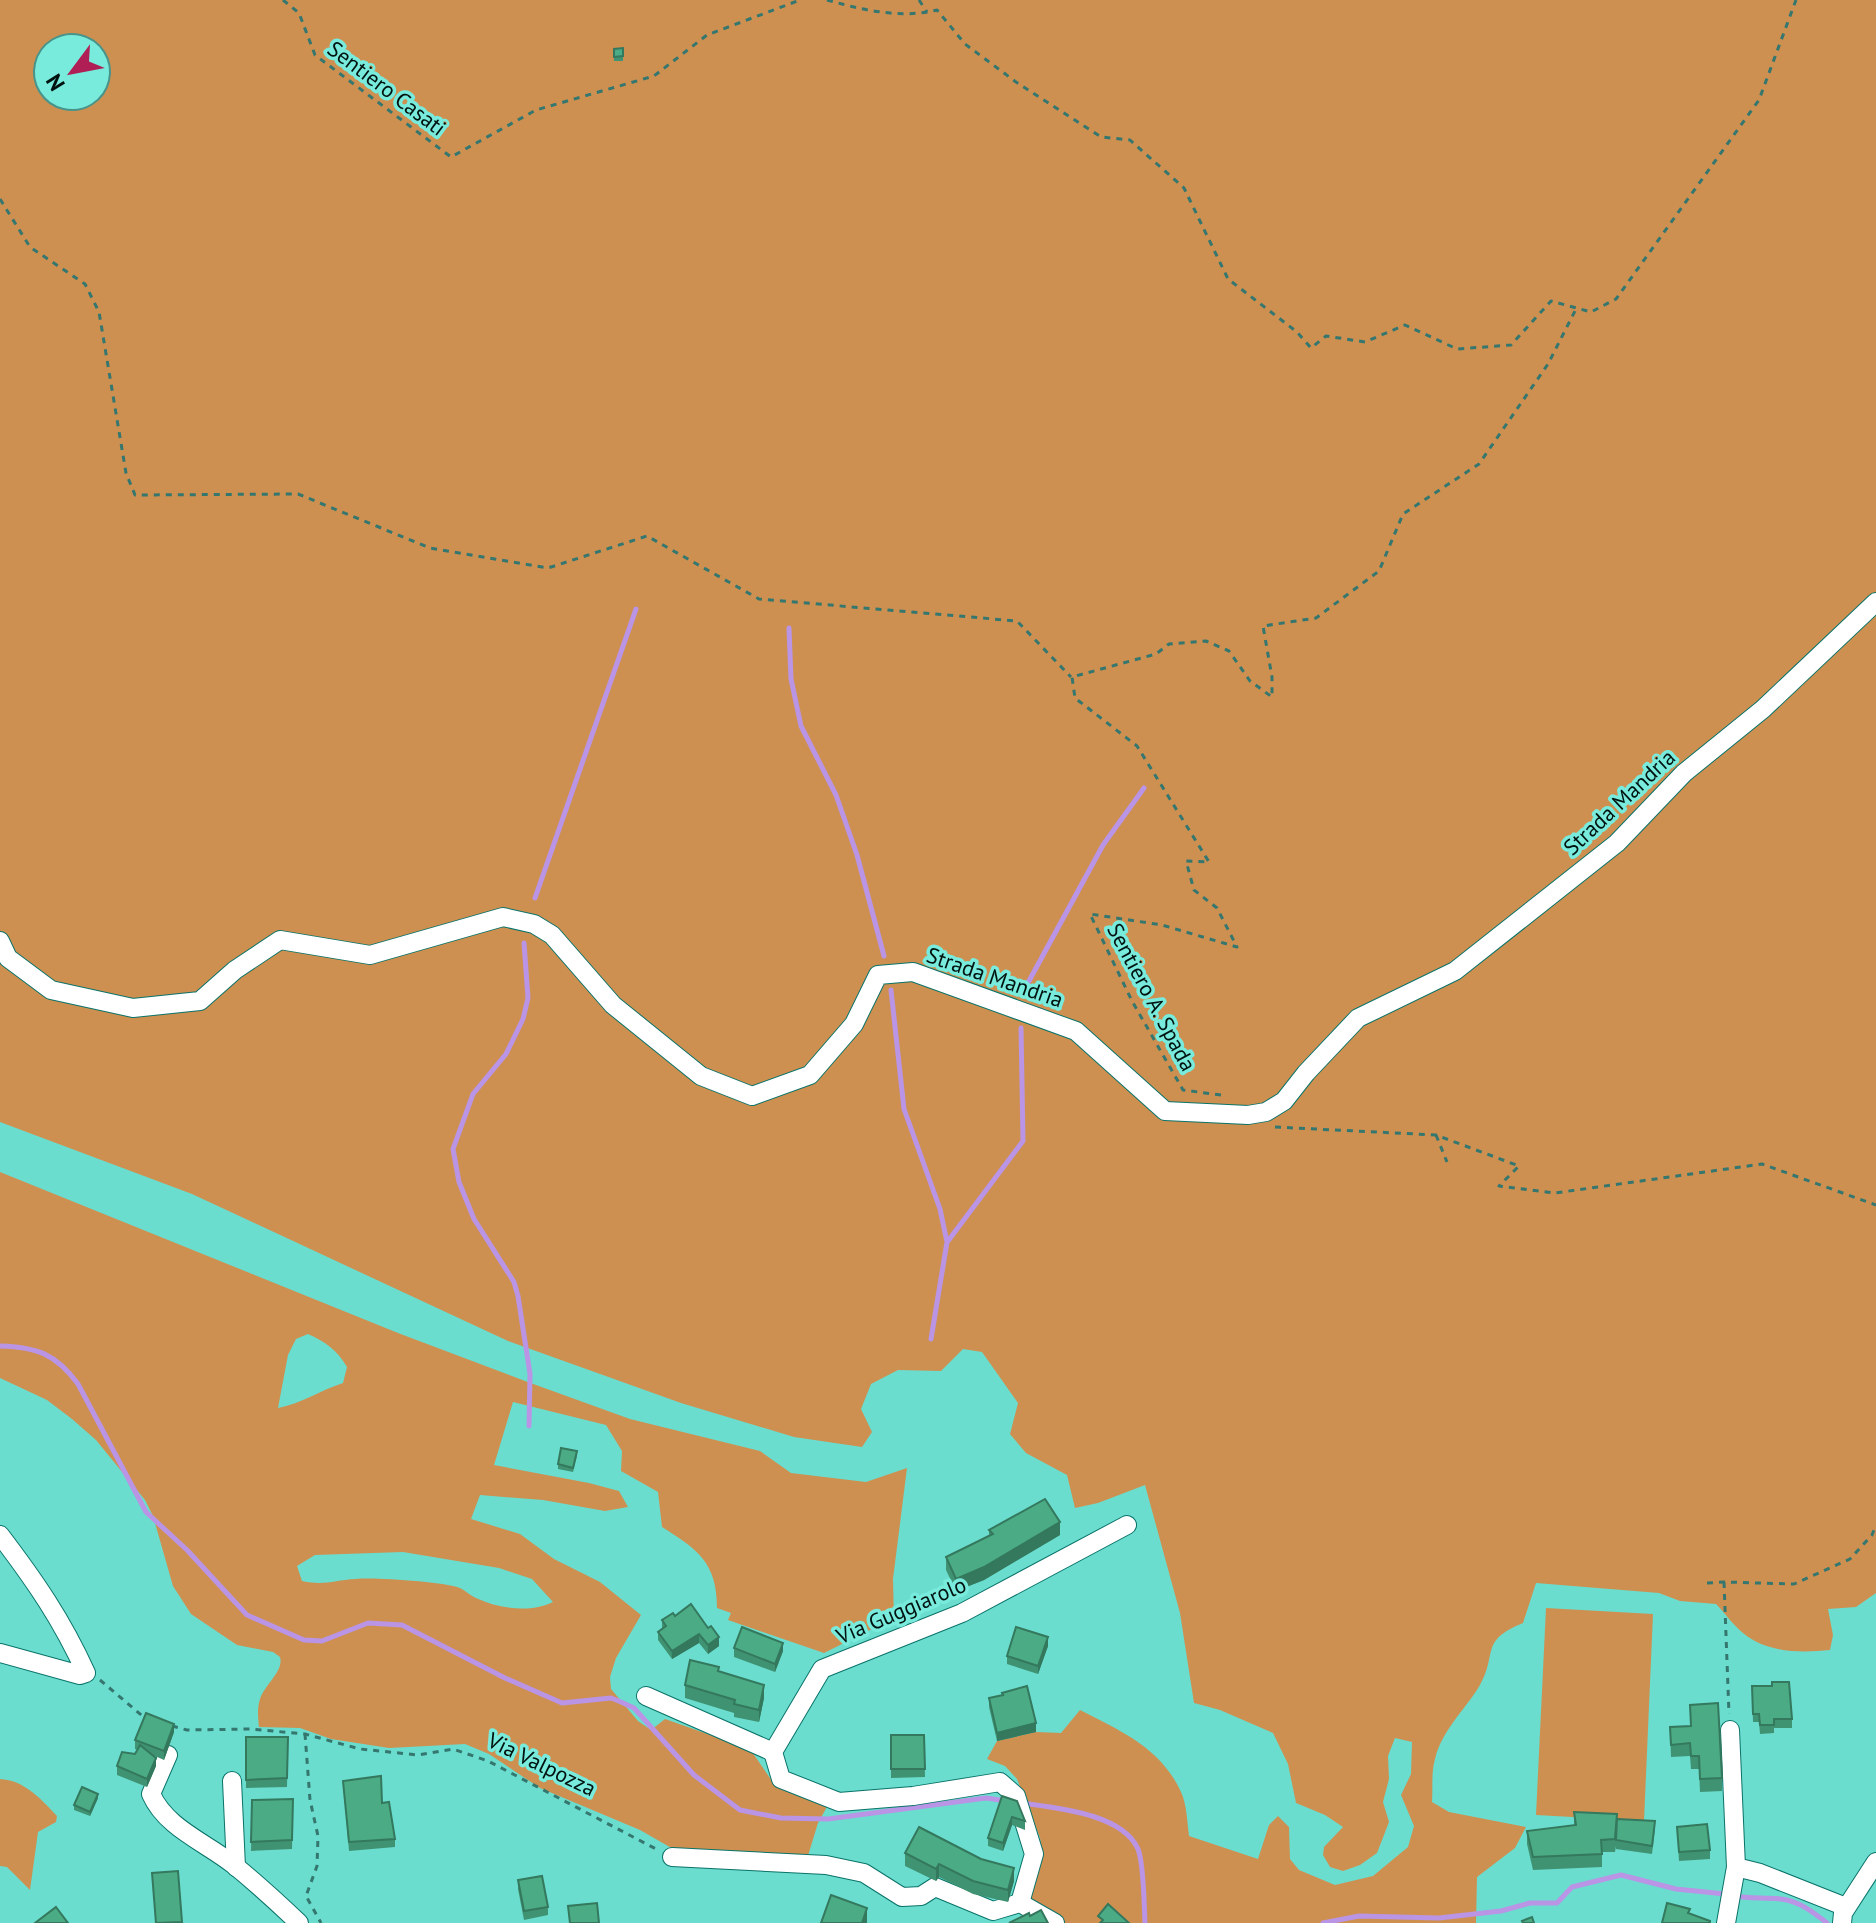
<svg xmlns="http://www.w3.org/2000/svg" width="1876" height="1923" viewBox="0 0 1876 1923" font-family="'PT Sans',sans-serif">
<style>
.green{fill:#ce9051;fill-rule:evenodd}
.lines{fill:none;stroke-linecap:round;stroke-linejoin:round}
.stream{stroke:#ba94e5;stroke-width:5}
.minor-casing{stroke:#0a7369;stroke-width:20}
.path{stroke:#35776f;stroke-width:3;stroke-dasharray:6 6;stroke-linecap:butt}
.minor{stroke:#fff;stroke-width:18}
.wall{fill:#409372}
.shaded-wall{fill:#34785d}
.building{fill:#4bab85;stroke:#34785d;stroke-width:2}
.labels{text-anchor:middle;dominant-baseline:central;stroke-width:7;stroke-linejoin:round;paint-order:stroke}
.street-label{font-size:22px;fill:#00120f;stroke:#78ebdc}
</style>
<rect width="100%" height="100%" fill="#6addcf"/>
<g class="green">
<path d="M0 0H1876V1593L1856 1607 1828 1609 1833 1635 1830 1650C1801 1653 1767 1653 1743 1633 1733 1625 1725 1613 1716 1604L1680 1601 1659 1593 1536 1583 1523 1623C1479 1641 1498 1653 1480 1685 1465 1710 1442 1730 1435 1759 1431 1772 1433 1789 1432 1802L1449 1812 1526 1827 1515 1848 1477 1877 1476 1923H1057L1033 1903 1031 1898 1042 1851 1040 1838 1017 1779 1005 1766 987 1759 997 1741 1036 1732 1061 1733 1080 1710C1121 1731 1161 1748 1181 1792 1187 1805 1187 1822 1189 1836L1258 1859 1269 1825 1278 1816 1289 1827 1290 1859 1299 1870 1335 1885 1373 1876 1408 1847 1414 1826 1401 1795 1411 1774 1412 1742 1395 1738 1388 1756 1389 1779 1383 1802 1389 1822 1377 1853 1360 1865 1343 1871 1330 1867 1323 1855 1324 1847 1343 1827 1325 1815 1296 1803 1288 1764 1273 1733 1220 1710 1194 1703 1180 1613 1145 1485 1098 1503 1075 1508 1067 1475 1026 1453 1010 1434 1018 1403 982 1352 963 1349 941 1371 898 1370 871 1384 861 1409 872 1432 862 1447 794 1437 681 1403 508 1341 192 1194 0 1122ZM48 48H96V96H48Z"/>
<path d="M0 1172 398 1333 525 1381 630 1419 760 1451 791 1473 866 1482 907 1468 893 1579 894 1622 870 1630 824 1653 728 1620 731 1613 717 1608C717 1562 697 1549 662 1527L658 1492 621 1471 622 1451 606 1425 513 1402 494 1465 589 1483 619 1491 628 1507 605 1511 543 1500 480 1495 471 1519 520 1534 554 1559 600 1582 641 1615 616 1658 610 1677 611 1689 638 1721 651 1730 665 1719 750 1749 772 1781 785 1790 828 1805 818 1823 807 1859 682 1854 640 1830 540 1788 489 1754 465 1744 389 1748 331 1739 300 1728 259 1727C258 1717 257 1708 260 1699 265 1684 284 1671 280 1657L273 1652 237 1645 191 1614 173 1586 153 1516 145 1500 96 1440 72 1419 47 1400 0 1378ZM308 1334C326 1342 337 1350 347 1367L343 1383C321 1390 300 1404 278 1408L288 1355 296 1339ZM403 1552 499 1568 532 1579 553 1602C531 1613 499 1609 476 1598 471 1596 466 1591 460 1588 445 1582 374 1577 356 1579 334 1580 325 1586 302 1581L297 1566 315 1555Z"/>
<polygon points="1546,1608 1653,1614 1644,1821 1536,1815"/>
<path d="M0 1779C24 1780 41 1799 57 1816L56 1822 38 1832 30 1890 7 1867 0 1866Z"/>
</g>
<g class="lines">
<g class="stream">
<polyline points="789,628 791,679 801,726 836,795 857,855 884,956"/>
<polyline points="535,898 636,609"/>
<polyline points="524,943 528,998 523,1019 506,1054 473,1094 453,1149 459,1182 474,1219 514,1282 518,1296 530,1374 529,1426"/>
<polyline points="891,990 904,1109 940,1209 947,1242 931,1339"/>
<polyline points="1023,992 1103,845 1144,788"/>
<polyline points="948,1241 1023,1141 1021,1028"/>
<path d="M0 1346C37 1347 56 1354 78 1384L146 1512 187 1550 247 1615 304 1640 322 1641 368 1623 402 1625 505 1678 562 1703 611 1698 621 1702 634 1708 694 1775 740 1810 781 1818 828 1819 986 1798 1007 1801"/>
<path d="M1021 1803C1055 1808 1122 1813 1138 1849 1144 1864 1144 1905 1145 1923"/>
<path d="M1735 1896C1751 1899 1765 1897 1781 1899 1799 1901 1813 1912 1827 1923"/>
<polyline points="1323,1923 1359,1916 1439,1918 1501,1911 1530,1903 1557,1903 1572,1887 1621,1875 1676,1889 1725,1894"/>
</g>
<defs>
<g id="minor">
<polyline points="0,941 8,958 51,990 133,1008 200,1001 235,970 280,940 370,955 503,917 534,924 552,935 613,1005 701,1076 752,1096 810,1075 854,1024 878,975 913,972 1076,1031 1165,1111 1248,1115 1266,1112 1284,1101 1306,1073 1358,1018 1455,971 1617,843 1684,773 1763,709 1876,602"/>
<path d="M0 1535C35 1581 62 1620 86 1673L80 1675 0 1653"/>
<polyline points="646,1696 773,1752"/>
<path d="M168 1755 151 1794C166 1828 205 1842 234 1865 256 1883 278 1903 299 1923"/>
<polyline points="232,1781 236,1867"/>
<polyline points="672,1857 826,1865 864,1873 902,1897 921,1896 935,1887 993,1911 1020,1903 1055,1923"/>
<polyline points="1736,1867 1760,1873 1846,1907"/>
<polyline points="1020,1903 1034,1854 1016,1796 1000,1782 913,1796 839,1802 781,1779 773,1752 822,1669 962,1613 1127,1525"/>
<polyline points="1726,1923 1736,1867 1730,1730"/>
<polyline points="1842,1923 1843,1913 1876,1862"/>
</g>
</defs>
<use href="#minor" class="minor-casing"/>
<g class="path">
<polyline points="283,0 299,13 315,55 451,157 536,110 654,76 707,35 800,0"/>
<path d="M827 0C863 10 900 19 937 10L965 44 1016 82 1101 137 1130 140 1184 188 1228 279 1297 332 1311 348 1326 336 1365 342 1405 325 1457 349 1511 345 1551 301 1591 312 1616 299 1759 100 1796 0"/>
<polyline points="919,0 927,12"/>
<polyline points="0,199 30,247 85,284 99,312 126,473 135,495 298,494 430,548 548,568 647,536 759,599 1017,621 1071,677"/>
<polyline points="1221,1095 1183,1090 1132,1001 1090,914 1162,925 1237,947 1217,908 1194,890 1186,861 1209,862 1137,746 1075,698 1072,677 1156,654 1169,644 1206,641 1229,651 1250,681 1272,697 1272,677 1263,626 1316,618 1379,571 1403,514 1479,464 1548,364 1576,309"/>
<polyline points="1275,1127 1436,1135 1519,1166 1499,1186 1555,1193 1762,1164 1876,1205"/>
<polyline points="1436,1135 1447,1162"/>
<polyline points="1724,1582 1729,1714"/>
<polyline points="1707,1583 1724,1582 1794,1584 1850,1559 1872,1535 1876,1525"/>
<polyline points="100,1680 146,1719"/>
<polyline points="172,1726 187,1730 251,1729 305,1734 360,1749 418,1755 453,1749 488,1761 658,1850"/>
<polyline points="305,1734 310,1800 318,1836 317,1866 306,1896 321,1923"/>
</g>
<use href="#minor" class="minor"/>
</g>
<g class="wall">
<polygon points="623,48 623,61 614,61 614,49"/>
<polygon points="577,1456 573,1472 558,1469 558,1464"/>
<polygon points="989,1530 1060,1535 984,1580 956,1591 946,1570 946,1557 989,1535"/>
<polygon points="675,1616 719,1646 708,1654 699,1643 672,1659 658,1640 658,1632 662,1629 662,1620"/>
<polygon points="1048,1646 1038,1674 1007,1664 1007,1656"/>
<polygon points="734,1648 783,1651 775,1672 734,1657"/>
<polygon points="719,1671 764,1698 759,1722 734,1717 734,1713 685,1698 685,1685"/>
<polygon points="1752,1686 1792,1719 1792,1728 1774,1728 1774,1733 1760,1734 1759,1722 1753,1722"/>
<polygon points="1002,1693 1036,1732 997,1741 989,1707 989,1698 1002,1695"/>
<polygon points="1690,1705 1722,1778 1722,1791 1700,1792 1699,1769 1691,1769 1690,1756 1671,1757 1670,1727 1690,1726"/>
<polygon points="174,1732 164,1760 155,1756 156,1766 147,1787 117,1775 117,1766 135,1754 138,1750 135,1749 135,1740"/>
<polygon points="891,1735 924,1735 925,1777 891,1778"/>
<polygon points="246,1737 288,1737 287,1787 246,1788"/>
<polygon points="343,1781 382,1803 395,1839 395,1847 349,1851"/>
<polygon points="1002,1796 1025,1821 1025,1830 1012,1825 1003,1851 988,1846 988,1838"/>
<polygon points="98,1798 90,1816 74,1810 74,1805"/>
<polygon points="293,1799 292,1849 251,1851 252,1800"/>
<polygon points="1574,1812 1617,1819 1655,1829 1652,1854 1616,1849 1616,1846 1615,1852 1602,1852 1602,1867 1533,1870 1527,1844 1527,1831 1574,1825"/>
<polygon points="1677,1827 1710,1850 1710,1859 1679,1861"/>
<polygon points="905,1853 1014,1881 1008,1902 973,1894 939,1877 936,1881 905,1866"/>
<polygon points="518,1880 548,1907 548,1915 524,1920 518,1889"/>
</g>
<g class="shaded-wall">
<polygon points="1060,1522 1060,1535 984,1580 956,1591 956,1579"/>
<polygon points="699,1634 699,1643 672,1659 672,1651"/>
<polygon points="719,1637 719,1646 708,1654 708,1645"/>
<polygon points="1048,1637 1048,1646 1038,1674 1038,1666"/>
<polygon points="783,1643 783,1651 775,1672 775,1664"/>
<polygon points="764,1685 764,1698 759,1722 759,1710"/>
<polygon points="1036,1723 1036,1732 997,1741 997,1733"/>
<polygon points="174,1724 174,1732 164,1760 164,1751"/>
<polygon points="156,1758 156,1766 147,1787 147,1779"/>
<polygon points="98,1794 98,1798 90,1816 90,1812"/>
<polygon points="1012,1817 1012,1825 1003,1851 1003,1843"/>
<polygon points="939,1864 939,1877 936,1881 936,1869"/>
<polygon points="1014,1868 1014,1881 1008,1902 1008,1890"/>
<polygon points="867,1908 867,1923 862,1923"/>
</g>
<g class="building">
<polygon points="623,48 623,56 614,57 614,49"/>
<polygon points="561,1448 577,1451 573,1468 558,1464"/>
<polygon points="1045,1499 1060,1522 984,1567 956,1579 946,1557 993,1534 989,1530"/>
<polygon points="691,1604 708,1628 711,1626 719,1637 708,1645 699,1634 672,1651 658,1632 666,1626 662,1620 673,1613 675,1616"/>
<polygon points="742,1627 783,1643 775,1664 734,1648"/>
<polygon points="1016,1627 1048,1637 1038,1666 1007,1656"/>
<polygon points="690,1660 719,1667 718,1671 764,1685 759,1710 734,1704 735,1700 685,1685"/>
<polygon points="1772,1682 1789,1682 1792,1719 1774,1719 1774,1725 1760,1725 1759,1714 1753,1714 1752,1686 1772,1686"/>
<polygon points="1027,1686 1036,1723 997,1733 989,1698 1003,1695 1002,1693"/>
<polygon points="1718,1703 1722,1778 1700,1779 1699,1756 1691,1756 1690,1743 1671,1745 1670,1727 1691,1726 1690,1705"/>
<polygon points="146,1713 174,1724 164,1751 135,1740"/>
<polygon points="891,1735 924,1735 925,1769 891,1769"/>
<polygon points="246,1737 288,1737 287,1778 246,1780"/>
<polygon points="140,1745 156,1758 147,1779 117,1766 122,1752 135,1754"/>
<polygon points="381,1776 382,1803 389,1802 395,1839 349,1842 343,1781"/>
<polygon points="82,1787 98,1794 90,1812 74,1805"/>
<polygon points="1002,1796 1017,1801 1025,1821 1012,1817 1003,1843 988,1838"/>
<polygon points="293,1799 292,1840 251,1842 252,1800"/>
<polygon points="1574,1812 1617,1814 1615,1839 1601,1840 1602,1854 1533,1857 1527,1831 1576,1825"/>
<polygon points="1617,1819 1655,1821 1652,1846 1616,1840"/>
<polygon points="1707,1824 1710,1850 1679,1852 1677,1827"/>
<polygon points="919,1827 981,1859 1014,1868 1008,1890 973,1881 939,1864 936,1869 905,1853"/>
<polygon points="178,1871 182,1922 156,1923 152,1873"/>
<polygon points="542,1876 548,1907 524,1911 518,1880"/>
<polygon points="831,1895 867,1908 862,1923 821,1923"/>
<polygon points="597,1903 599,1923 570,1923 568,1906"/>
<polygon points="1667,1903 1690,1909 1688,1913 1710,1921 1710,1923 1662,1923"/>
<polygon points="1108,1904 1129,1923 1100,1923 1103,1920 1098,1916"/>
<polygon points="56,1907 68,1923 35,1923"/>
<polygon points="1041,1910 1048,1923 1009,1923 1029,1913 1030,1916"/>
<polygon points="1532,1917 1534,1923 1523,1923 1522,1921"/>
</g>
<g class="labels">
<g class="street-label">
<text transform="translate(387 88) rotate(37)">Sentiero Casati</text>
<text transform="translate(1619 802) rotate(-43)">Strada Mandria</text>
<text transform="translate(995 977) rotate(19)">Strada Mandria</text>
<text transform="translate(1152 997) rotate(62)">Sentiero A. Spada</text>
<text transform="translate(901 1610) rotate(-23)">Via Guggiarolo</text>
<text transform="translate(542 1764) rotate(26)">Via Valpozza</text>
</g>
</g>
<g transform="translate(72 72) rotate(238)"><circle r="38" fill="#78ebdc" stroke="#48948a" stroke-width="2"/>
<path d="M0-6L14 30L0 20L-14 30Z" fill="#af1f55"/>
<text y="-12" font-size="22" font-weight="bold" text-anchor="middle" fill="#00120f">N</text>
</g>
</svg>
